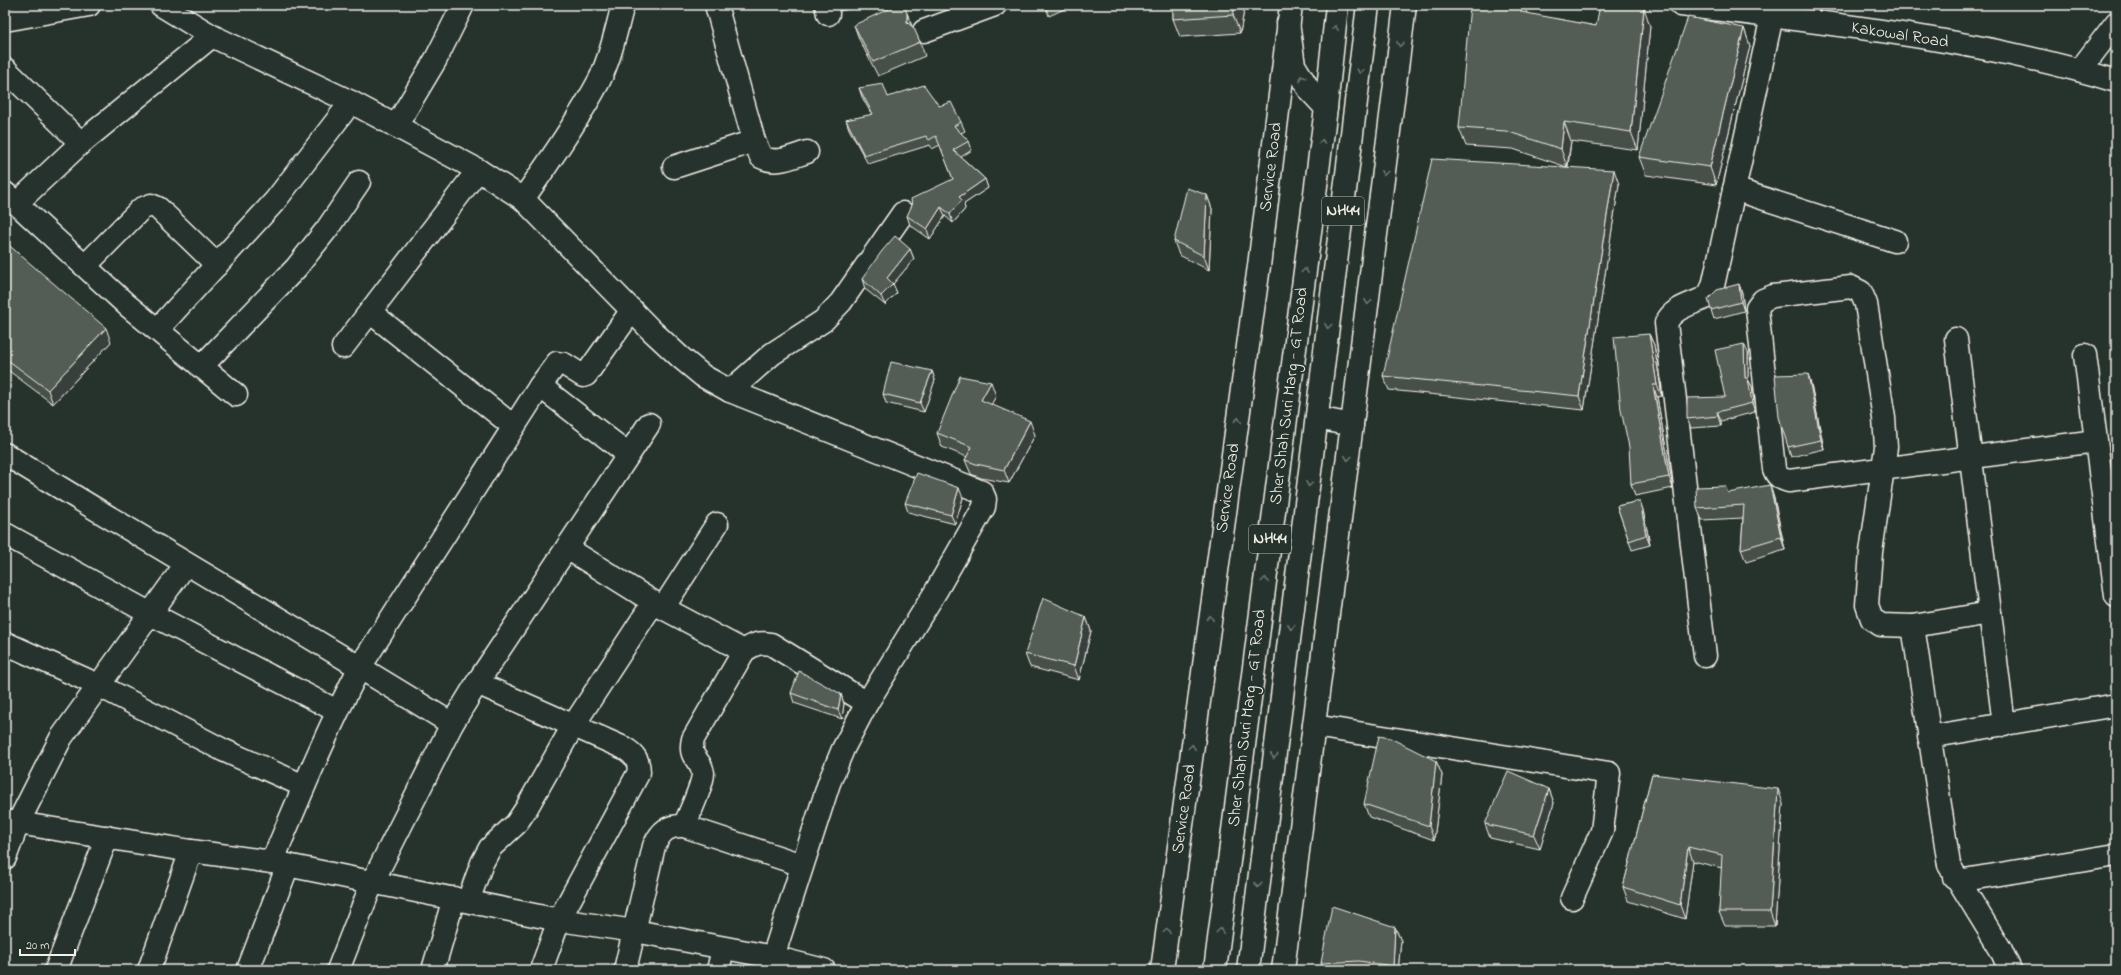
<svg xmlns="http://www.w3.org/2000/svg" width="2121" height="975" viewBox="0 0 2121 975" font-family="'Indie Flower',sans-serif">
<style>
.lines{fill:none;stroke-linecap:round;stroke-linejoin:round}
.minor-casing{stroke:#f4f1e8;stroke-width:25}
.highway-casing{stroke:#f4f1e8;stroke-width:25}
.minor{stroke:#26332d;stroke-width:22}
.highway{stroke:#26332d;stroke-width:22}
.wall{fill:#474f49;stroke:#f4f1e8}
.shaded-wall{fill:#39403c;stroke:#f4f1e8}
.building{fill:#525c55;stroke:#f4f1e8}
.oneway{stroke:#6e766e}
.labels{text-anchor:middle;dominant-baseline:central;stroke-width:3.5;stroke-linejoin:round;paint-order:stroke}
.shield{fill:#26332d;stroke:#b6b8b0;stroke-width:1}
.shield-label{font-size:16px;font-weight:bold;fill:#f4f1e8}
.street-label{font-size:17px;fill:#f4f1e8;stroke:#26332d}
</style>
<rect width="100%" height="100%" fill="#26332d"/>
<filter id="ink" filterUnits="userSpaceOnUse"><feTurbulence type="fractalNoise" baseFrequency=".025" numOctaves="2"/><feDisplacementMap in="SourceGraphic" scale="8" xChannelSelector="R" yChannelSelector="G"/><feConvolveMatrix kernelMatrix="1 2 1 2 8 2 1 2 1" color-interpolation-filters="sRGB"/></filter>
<g filter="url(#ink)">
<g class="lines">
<defs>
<g id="minor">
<polyline points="161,5 212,36 351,102 478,170 523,199 651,330 680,357 703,376 730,391 982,492 985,499 984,507 936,591 867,703 843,749 829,783 773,957"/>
<path d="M716 5 754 141 761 157C776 165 791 157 807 152"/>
<polyline points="826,5 828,14"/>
<path d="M1681 5C1826 23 1975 38 2116 81"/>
<polyline points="5,20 89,5"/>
<polyline points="924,31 995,5"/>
<polyline points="5,69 81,143"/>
<polyline points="2080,70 2116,23"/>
<polyline points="396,126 436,59 463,5"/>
<polyline points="674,167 754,141"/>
<polyline points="1734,189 1895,241"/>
<polyline points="5,193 127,305 236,395"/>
<path d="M523 199C550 161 577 122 599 81 611 57 616 30 623 5"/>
<polyline points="17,203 81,143 212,36"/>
<polyline points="85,266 141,209 151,205 158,208 217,265"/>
<polyline points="370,312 513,426"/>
<polyline points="158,329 275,201 351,102"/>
<polyline points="1956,339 2004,725"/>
<polyline points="343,347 478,170"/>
<polyline points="2085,355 2116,596"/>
<polyline points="201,367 296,268 327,229 359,182"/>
<polyline points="540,386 628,454"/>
<polyline points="730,391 772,354 823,321 841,302 903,213"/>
<path d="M5 454C153 545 304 632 452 724"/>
<polyline points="5,534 151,614 337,711"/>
<polyline points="567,548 663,608 744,651"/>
<polyline points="663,608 717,524"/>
<path d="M1990 613 1913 626 1881 625 1872 619 1867 605 1871 552 1886 447 1884 418 1866 304 1861 292 1851 287 1773 296 1763 300 1757 308 1774 469C1777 477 1781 479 1789 481L2096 441"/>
<polyline points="1913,626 1949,865 2001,950 2010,970"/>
<polyline points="5,643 98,685 223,750 304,786"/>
<path d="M1705 656 1666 323C1674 306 1693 305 1708 296L1713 286 1772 16"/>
<path d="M477 683 624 748C634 754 639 760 639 772L559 920 541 970"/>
<polyline points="1314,726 1609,773 1602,831 1572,898"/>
<polyline points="1929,737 2116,705"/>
<polyline points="5,821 191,851 272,862 559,920 635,931 773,957 824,970"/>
<path d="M684 826C689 815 703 784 703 773 701 758 688 760 693 739L744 651C754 644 759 642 771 644L867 703"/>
<polyline points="5,858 18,823 61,738 186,564"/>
<path d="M272 862C300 796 327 730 360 667L540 386 557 363 564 364 583 376 586 375 632 310"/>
<polyline points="1954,877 1964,880 2116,855"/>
<polyline points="468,901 482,863 490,848 516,824 526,809 573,726 653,603"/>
<polyline points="56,970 107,837"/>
<polyline points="149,970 191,851"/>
<polyline points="248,970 288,865"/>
<polyline points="338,970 372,883 452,724 477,683 649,424"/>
<polyline points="433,970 454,898"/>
<path d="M625 970 654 846C661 831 668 825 684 826L802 865"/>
<polyline points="718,970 723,949"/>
<polyline points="1162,970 1259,266 1291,5"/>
<polyline points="1283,970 1405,5"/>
</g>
<g id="highway">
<polyline points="1288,23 1294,65 1310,91 1326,108"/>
<polyline points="1317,418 1352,425"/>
<polyline points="1215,970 1326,108 1337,5"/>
<polyline points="1248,970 1368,5"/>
</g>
</defs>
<use href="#minor" class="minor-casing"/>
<use href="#highway" class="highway-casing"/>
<use href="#minor" class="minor"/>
<use href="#highway" class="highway"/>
</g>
<g class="wall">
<polygon points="838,5 866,5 840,11"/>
<polygon points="1045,5 1073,5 1049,16"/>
<polygon points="1173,5 1245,5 1240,33 1180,37 1173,19"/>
<polygon points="907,13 912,26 920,42 925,56 878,76 859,39 854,25"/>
<polygon points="1527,14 1596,26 1650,26 1638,150 1571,141 1568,167 1619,184 1584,410 1389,390 1383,376 1567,167 1513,149 1466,146 1459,128"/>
<polygon points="1744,28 1750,46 1716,185 1646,175 1639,157"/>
<polygon points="859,88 888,97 939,106 961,122 965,131 961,133 969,141 972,150 961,157 985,179 988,188 964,204 965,209 953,223 945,216 930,239 910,225 907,216 953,179 940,145 932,149 930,145 868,164 849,129 846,120 872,115 862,97"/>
<polygon points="1207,195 1212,209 1209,270 1179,255 1174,241"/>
<polygon points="5,242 111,342 53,404 5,368"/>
<polygon points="910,249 914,259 893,284 897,293 885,305 865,289 862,279"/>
<polygon points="1739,284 1742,293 1744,311 1714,319 1711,310"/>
<polygon points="1649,334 1654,345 1662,396 1657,397 1673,488 1635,496 1631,484"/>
<polygon points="1748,353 1748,379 1752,387 1755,412 1721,421 1721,426 1691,428 1687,419 1725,397"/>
<polygon points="932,371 935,380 924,412 886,403 883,394"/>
<polygon points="1808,374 1811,384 1824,449 1791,457 1788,447"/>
<polygon points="996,396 991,404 1035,435 1009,483 981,478 971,474 965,460 967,457 942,447 937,433"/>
<polygon points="1728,493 1774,498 1785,550 1746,562 1741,549 1743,518 1702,520 1697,508"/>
<polygon points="963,498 955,524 908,512 905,503"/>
<polygon points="1640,501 1643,510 1650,545 1632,550 1617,506"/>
<polygon points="1086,617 1091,631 1079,680 1030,667 1025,654"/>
<polygon points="791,693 841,694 844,704 842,719 794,703"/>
<polygon points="1436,761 1442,775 1434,840 1369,817 1364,804"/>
<polygon points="1652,774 1783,803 1775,926 1725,926 1719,912 1722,868 1693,861 1685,919 1628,901 1623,887"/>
<polygon points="1549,789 1554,803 1540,849 1490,838 1485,824"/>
<polygon points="1395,927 1401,941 1398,970 1323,970 1321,963"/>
</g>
<g class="shaded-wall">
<polygon points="1235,5 1245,5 1240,33 1233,15"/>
<polygon points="1522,5 1524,5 1529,19 1521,12"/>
<polygon points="1644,8 1650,26 1638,150 1631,132"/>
<polygon points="907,13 912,27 907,22"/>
<polygon points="1744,28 1750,46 1716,185 1710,167"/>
<polygon points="1564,122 1571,141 1567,167 1561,149"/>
<polygon points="1614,170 1619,184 1584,410 1579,396"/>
<polygon points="985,179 988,188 964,204 965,209 953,223 950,214 959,197"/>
<polygon points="1207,195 1212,209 1209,270 1204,256"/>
<polygon points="941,207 945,216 930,239 927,229"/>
<polygon points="910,249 914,259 893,284 897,293 885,305 881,296 887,278"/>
<polygon points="1739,284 1742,293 1744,311 1741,302"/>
<polygon points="106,328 111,342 53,404 48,390"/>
<polygon points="1649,334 1654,345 1662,396 1657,385"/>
<polygon points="1744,344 1748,353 1748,379 1752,387 1755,412 1752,403 1745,378"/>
<polygon points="932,371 935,380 924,412 920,403"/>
<polygon points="1808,374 1811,384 1824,449 1821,440"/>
<polygon points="991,382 996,396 986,414 981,400"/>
<polygon points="1653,385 1657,397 1673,488 1669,477"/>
<polygon points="1717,412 1721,421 1721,426 1718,416"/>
<polygon points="1030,421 1035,435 1009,483 1004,470"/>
<polygon points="1770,485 1774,498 1785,550 1781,537"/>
<polygon points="959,488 963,498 955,524 951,515"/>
<polygon points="1640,501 1643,510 1650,545 1646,535"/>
<polygon points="1086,617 1091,631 1079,680 1074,666"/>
<polygon points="841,694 844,704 842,719 838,710"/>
<polygon points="1436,761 1442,775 1434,840 1429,826"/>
<polygon points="1549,789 1554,803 1540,849 1534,835"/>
<polygon points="1778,789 1783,803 1775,926 1770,912"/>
<polygon points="1688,847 1693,861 1685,919 1680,905"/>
<polygon points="1395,927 1401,941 1398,970 1394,970 1393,966"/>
</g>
<g class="building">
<polygon points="897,5 904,5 907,13 907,22 914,28 920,42 873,62 854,25"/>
<polygon points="1173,5 1235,5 1233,15 1173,19"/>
<polygon points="1470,5 1522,5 1521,12 1596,26 1600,5 1622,5 1644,8 1631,132 1564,122 1561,149 1506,131 1459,128"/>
<polygon points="1688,17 1744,28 1710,167 1639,157"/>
<polygon points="883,84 888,97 924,85 939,106 951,102 961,122 954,126 969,141 953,150 985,179 959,197 962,200 950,214 941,207 927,229 907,216 912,205 911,199 953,179 936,136 929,140 926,136 864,155 846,120 873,114 859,88"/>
<polygon points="1432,159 1614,170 1579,396 1383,376"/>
<polygon points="1187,188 1207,195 1204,256 1174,241"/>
<polygon points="895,236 910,249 887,278 893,284 881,296 862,279 882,251"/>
<polygon points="5,242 106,328 48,390 5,358"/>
<polygon points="1739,284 1741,302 1711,310 1708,299 1717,290"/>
<polygon points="1649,334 1657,385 1653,385 1669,477 1631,484 1629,447 1621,410 1614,337"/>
<polygon points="1744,344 1745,378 1748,378 1752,403 1717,412 1718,416 1687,419 1687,398 1725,397 1715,350"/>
<polygon points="891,362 932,371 920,403 883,394"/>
<polygon points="1808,374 1821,440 1788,447 1779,417 1775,375"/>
<polygon points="960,376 991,382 981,400 1030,421 1004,470 976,464 965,460 972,447 937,433"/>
<polygon points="917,473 959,488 951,515 905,503"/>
<polygon points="1770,485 1781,537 1741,549 1744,505 1697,508 1696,487 1725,486 1728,493"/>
<polygon points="1640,501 1646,535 1629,541 1617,506"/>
<polygon points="1043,598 1086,617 1074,666 1025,654"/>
<polygon points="799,671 841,694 838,710 791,693"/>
<polygon points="1379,736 1390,738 1436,761 1429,826 1364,804"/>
<polygon points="1508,771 1549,789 1534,835 1485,824"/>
<polygon points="1652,774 1778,789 1770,912 1719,912 1722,855 1688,847 1680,905 1623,887"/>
<polygon points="1332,906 1395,927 1393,966 1359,961 1321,963"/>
</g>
<defs><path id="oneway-chevron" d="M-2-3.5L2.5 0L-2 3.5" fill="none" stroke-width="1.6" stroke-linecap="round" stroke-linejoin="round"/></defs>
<g class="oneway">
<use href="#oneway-chevron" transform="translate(1335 28) rotate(-84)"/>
<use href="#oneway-chevron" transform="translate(1400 44) rotate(97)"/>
<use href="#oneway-chevron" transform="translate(1360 71) rotate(97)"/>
<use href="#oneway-chevron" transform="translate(1302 78) rotate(-123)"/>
<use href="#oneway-chevron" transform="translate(1322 142) rotate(-83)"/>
<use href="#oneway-chevron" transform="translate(1384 173) rotate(97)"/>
<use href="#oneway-chevron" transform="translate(1305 271) rotate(-83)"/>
<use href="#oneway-chevron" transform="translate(1368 302) rotate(97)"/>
<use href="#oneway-chevron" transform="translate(1328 326) rotate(97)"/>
<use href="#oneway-chevron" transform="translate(1238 420) rotate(-82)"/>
<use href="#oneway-chevron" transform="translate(1348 458) rotate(97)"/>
<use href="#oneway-chevron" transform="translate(1309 484) rotate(97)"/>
<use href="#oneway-chevron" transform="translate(1265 580) rotate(-83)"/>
<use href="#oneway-chevron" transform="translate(1210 618) rotate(-82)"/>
<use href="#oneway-chevron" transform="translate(1291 627) rotate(97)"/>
<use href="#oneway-chevron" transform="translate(1192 747) rotate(-82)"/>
<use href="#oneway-chevron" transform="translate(1274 756) rotate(97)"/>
<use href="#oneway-chevron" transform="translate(1258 885) rotate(97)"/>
<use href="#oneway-chevron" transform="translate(1167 931) rotate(-82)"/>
<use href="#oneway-chevron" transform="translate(1220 931) rotate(-83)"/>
</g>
</g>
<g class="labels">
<g class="shield">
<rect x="1322" y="197" width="42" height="28" rx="3"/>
<rect x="1249" y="525" width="42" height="28" rx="3"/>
</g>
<g class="shield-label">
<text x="1343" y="211">NH44</text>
<text x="1270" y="539">NH44</text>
</g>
<g class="street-label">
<text transform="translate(1900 35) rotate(9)">Kakowal Road</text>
<text transform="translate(1271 167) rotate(-83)">Service Road</text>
<text transform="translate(1289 396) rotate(-83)">Sher Shah Suri Marg - GT Road</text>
<text transform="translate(1228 488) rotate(-82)">Service Road</text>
<text transform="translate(1247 718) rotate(-83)">Sher Shah Suri Marg - GT Road</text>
<text transform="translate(1184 809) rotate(-82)">Service Road</text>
</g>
</g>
<rect width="2121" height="975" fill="none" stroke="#26332d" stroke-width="20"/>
<rect x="10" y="10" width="2101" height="955" fill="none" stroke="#f4f1e8" stroke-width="1.5" filter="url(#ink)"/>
<path d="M20 949v6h55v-6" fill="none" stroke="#f4f1e8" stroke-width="2"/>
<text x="26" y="949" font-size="12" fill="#f4f1e8" stroke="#26332d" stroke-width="3" paint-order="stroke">20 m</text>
</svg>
